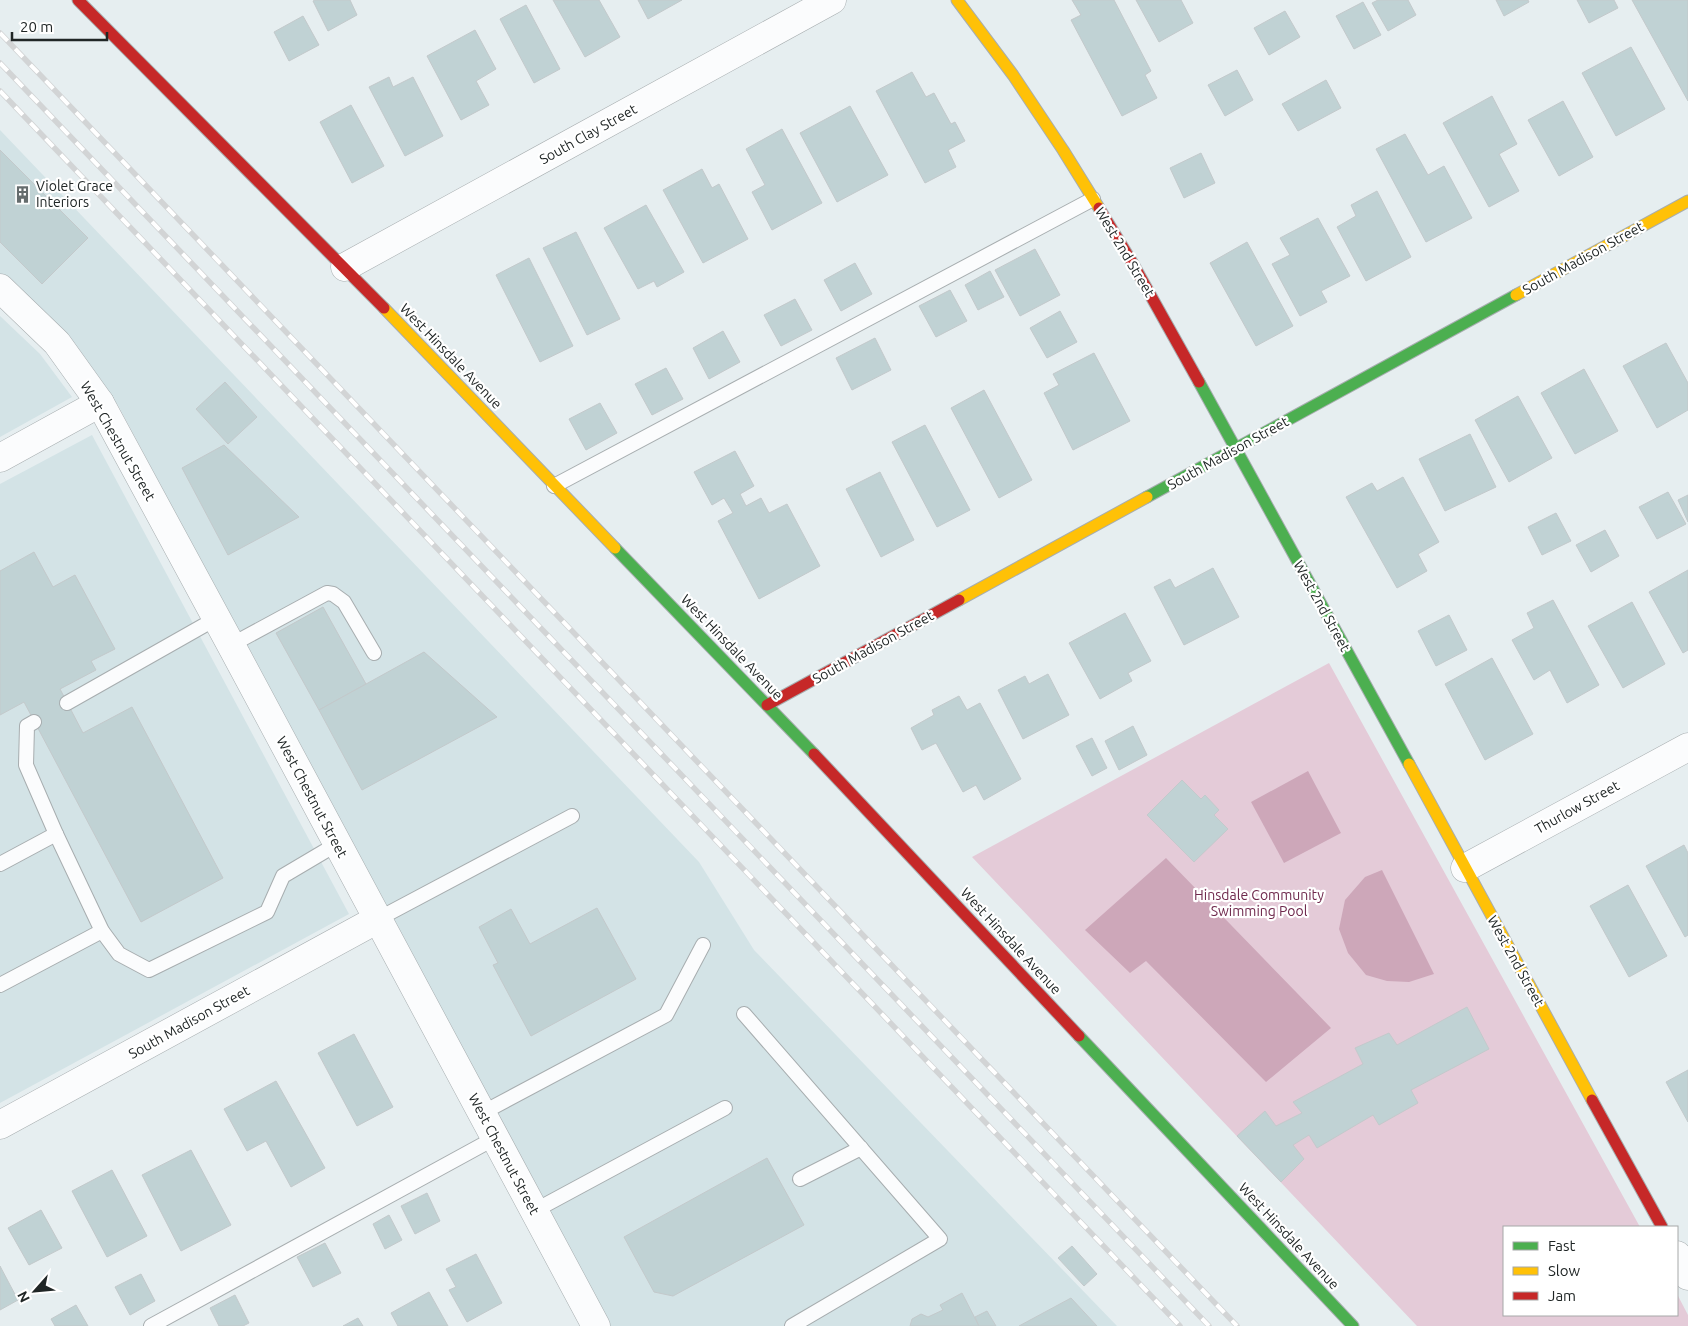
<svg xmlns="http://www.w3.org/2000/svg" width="1688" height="1326" viewBox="0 0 1688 1326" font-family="Ubuntu,sans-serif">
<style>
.built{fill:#d3e3e6}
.green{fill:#e4cbd8}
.water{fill:#cda7b9}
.building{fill:#c0d2d4;stroke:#c3c9cb}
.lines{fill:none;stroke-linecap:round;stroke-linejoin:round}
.lane-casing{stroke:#a7adaf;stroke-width:16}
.street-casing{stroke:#a7adaf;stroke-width:29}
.fast-casing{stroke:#a7adaf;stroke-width:13}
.slow-casing{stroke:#a7adaf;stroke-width:13}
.jam-casing{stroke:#a7adaf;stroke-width:13}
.lane{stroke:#fbfcfd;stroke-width:14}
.street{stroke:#fbfcfd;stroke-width:28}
.fast{stroke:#4caf50;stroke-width:11}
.slow{stroke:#ffc107;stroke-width:11}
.jam{stroke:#c62828;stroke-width:11}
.rail-casing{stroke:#d2d4d5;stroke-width:5.5}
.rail{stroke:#fff;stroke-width:4;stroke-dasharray:11;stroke-linecap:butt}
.labels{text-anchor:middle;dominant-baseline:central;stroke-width:4.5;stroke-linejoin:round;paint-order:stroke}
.street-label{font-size:14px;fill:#202626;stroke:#fff}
.poi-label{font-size:14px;fill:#202626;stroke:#fff;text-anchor:start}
.park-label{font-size:14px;fill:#6e284c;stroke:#fff}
</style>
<rect width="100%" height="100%" fill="#e6eef0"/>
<g class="built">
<polygon points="0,130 699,862 754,950 1117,1326 610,1326 401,939 118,405 64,340 0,279"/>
<polygon points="0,316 40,354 72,397 0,437"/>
<polygon points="92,435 349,914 0,1103 0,484"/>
</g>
<polygon class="green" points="1329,663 1640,1227 1504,1227 1504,1315 1677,1315 1677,1294 1688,1315 1688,1326 1417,1326 972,857"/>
<g class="water">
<polygon points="1308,771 1341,833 1284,863 1251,802"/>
<polygon points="1166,858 1331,1028 1266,1082 1146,961 1130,973 1085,930"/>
<polygon points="1382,870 1434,974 1409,982 1387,981 1366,975 1348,953 1339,929 1345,900 1365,877"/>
</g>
<g class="building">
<polygon points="315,0 350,0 357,15 328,31 313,1"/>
<polygon points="553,0 599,0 620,37 585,57"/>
<polygon points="638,0 682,0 648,19"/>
<polygon points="1072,0 1114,0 1151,71 1145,75 1157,98 1122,116 1071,20 1081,15"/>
<polygon points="1136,0 1181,0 1193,23 1159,42"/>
<polygon points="1378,0 1408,0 1416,15 1388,31 1372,3"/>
<polygon points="1496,0 1528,0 1529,2 1504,16"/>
<polygon points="1577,0 1614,0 1618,8 1589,23"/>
<polygon points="1632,0 1688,0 1688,101"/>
<polygon points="1363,2 1381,35 1354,49 1336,16"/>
<polygon points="526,5 560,69 534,83 500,19"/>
<polygon points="1285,11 1300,37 1269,55 1254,28"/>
<polygon points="303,16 319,45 289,61 274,32"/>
<polygon points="475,30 496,69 476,81 489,105 461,120 427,56"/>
<polygon points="1631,47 1665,109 1616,136 1582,73"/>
<polygon points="1237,70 1253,100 1225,116 1208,85"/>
<polygon points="912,72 926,97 934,93 951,124 955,122 965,141 948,150 956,167 925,183 876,91"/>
<polygon points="389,77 393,87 413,77 443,136 405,156 369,87"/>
<polygon points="1326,80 1341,108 1298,131 1282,104"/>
<polygon points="1492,96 1517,144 1499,154 1519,191 1489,207 1443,123"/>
<polygon points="1563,101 1593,157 1559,176 1528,120"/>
<polygon points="351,105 384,166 352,183 320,122"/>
<polygon points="850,106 888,175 837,202 800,133"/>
<polygon points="782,129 822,203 772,230 752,192 765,185 746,149"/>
<polygon points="1405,134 1428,175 1444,166 1472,218 1426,242 1376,149"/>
<polygon points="0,150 88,238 42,284 0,242"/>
<polygon points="1201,153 1215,183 1184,198 1170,168"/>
<polygon points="702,169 712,188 719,184 748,239 703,263 663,190"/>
<polygon points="1377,191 1411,257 1366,281 1337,227 1356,216 1351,205"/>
<polygon points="646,205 684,272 657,287 654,281 638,289 604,228"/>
<polygon points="1318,218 1350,276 1321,291 1327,302 1300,316 1272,264 1290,255 1280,238"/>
<polygon points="576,232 620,319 587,335 543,248"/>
<polygon points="1247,242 1293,326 1256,346 1210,263"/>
<polygon points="1035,249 1060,295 1020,316 995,270"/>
<polygon points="529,258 573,346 540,362 496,275"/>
<polygon points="855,263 872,294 841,311 824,280"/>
<polygon points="990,271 1004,297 978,310 965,285"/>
<polygon points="950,290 967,321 936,337 919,306"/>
<polygon points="795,299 812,330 781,346 764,315"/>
<polygon points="1060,311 1077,342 1047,358 1030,328"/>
<polygon points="723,331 740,362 709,379 693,348"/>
<polygon points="875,338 891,370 852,390 836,358"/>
<polygon points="1666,343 1688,383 1688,410 1657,428 1623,366"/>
<polygon points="1094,353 1130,421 1073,450 1044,393 1059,385 1053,374"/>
<polygon points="666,368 683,399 652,415 635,384"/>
<polygon points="1584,369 1618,431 1575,454 1541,393"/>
<polygon points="225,382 257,417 228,444 196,409"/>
<polygon points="984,390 1032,480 999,498 951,408"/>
<polygon points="1518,396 1552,458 1509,482 1475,420"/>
<polygon points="600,403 617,433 586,450 569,419"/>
<polygon points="925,425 970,510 937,527 892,442"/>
<polygon points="1470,434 1496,487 1445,511 1419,459"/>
<polygon points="224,445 299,517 228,555 182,468"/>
<polygon points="735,451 754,486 740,494 746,506 761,498 769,513 787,504 820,566 759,599 718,521 733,513 724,498 712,505 694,472"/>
<polygon points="880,472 914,540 881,557 846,489"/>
<polygon points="1403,477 1439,542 1418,554 1427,571 1397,588 1346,497 1372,483 1377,491"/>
<polygon points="1668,492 1686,524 1657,539 1639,507"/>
<polygon points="1688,495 1688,522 1678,500"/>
<polygon points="1556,513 1571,541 1542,555 1528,527"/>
<polygon points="1605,530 1619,556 1591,572 1576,545"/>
<polygon points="34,552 53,587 75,575 115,649 91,661 96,670 60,689 83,733 132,707 223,878 141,922 24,702 0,715 0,571"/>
<polygon points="1213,568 1239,617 1184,645 1154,587 1170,579 1175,588"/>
<polygon points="1688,570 1688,650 1683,653 1649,592"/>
<polygon points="1553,600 1599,685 1567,703 1550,670 1534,680 1512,640 1534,628 1527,613"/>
<polygon points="1632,602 1665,664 1623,688 1588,626"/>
<polygon points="323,607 366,684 319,710 276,633"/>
<polygon points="1125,613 1151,661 1128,673 1132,681 1100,699 1069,643"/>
<polygon points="1449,615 1467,650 1436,666 1418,631"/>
<polygon points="424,652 497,717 362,790 319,710"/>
<polygon points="1492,658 1533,734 1485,760 1445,684"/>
<polygon points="1048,674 1069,715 1023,739 998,690 1025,676 1029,684"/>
<polygon points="959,696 967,710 980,703 1021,779 984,800 976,785 963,792 936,743 922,750 911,728 934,715 932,710"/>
<polygon points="1133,726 1147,755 1119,770 1105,741"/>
<polygon points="1092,738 1107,768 1092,776 1076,746"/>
<polygon points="1182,780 1201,799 1205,795 1219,810 1214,815 1228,829 1194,862 1147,815"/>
<polygon points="1684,845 1688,853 1688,935 1685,937 1646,866"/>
<polygon points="1628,885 1667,956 1629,977 1590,906"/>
<polygon points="597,908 636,979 531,1036 493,965 498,963 479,927 511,909 530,944"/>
<polygon points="1467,1007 1489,1049 1411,1090 1418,1103 1379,1125 1373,1115 1317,1148 1309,1135 1293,1145 1304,1159 1281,1182 1237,1136 1265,1111 1276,1126 1302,1113 1293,1102 1363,1064 1355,1048 1389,1033 1397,1045"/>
<polygon points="354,1034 393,1107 357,1126 318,1053"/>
<polygon points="1688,1070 1688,1122 1666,1082"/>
<polygon points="276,1081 325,1168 291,1187 266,1141 247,1151 224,1109"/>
<polygon points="191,1150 231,1225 181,1251 142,1175"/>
<polygon points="767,1158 804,1225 673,1296 654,1292 624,1237"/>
<polygon points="112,1170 147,1236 107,1257 72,1191"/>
<polygon points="427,1193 440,1221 415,1234 401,1206"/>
<polygon points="41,1210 62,1248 29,1265 8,1228"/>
<polygon points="389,1215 402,1240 385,1249 373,1224"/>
<polygon points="325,1243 341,1273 313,1287 297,1257"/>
<polygon points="1072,1246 1097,1274 1084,1286 1058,1258"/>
<polygon points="476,1254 502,1303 467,1322 449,1290 456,1287 446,1269"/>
<polygon points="0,1266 18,1300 0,1310"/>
<polygon points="141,1274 155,1301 130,1315 115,1287"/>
<polygon points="429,1292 448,1326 398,1326 391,1313"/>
<polygon points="962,1293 979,1326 910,1326 912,1319 921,1314 928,1317 943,1310 940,1305"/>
<polygon points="235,1295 249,1323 243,1326 219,1326 210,1308"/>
<polygon points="1071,1298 1097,1326 1019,1326"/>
<polygon points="76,1305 88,1326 55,1326 51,1319"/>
<polygon points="987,1311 996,1326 979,1326 975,1317"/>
<polygon points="358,1318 363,1326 343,1326"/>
</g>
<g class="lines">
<defs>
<g id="lane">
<polyline points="554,486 1093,199"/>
<polyline points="231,645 327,593 333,594 344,602 374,653"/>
<polyline points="67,703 217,618"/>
<polyline points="34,722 27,726 26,765 56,834 102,931 119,954 149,970 267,912 283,876 337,844"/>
<polyline points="0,864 56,834"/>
<polyline points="378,919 572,816"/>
<polyline points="0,985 102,931"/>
<polyline points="744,1014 940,1239 792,1326"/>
<polyline points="482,1113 666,1015 703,945"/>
<polyline points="800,1179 861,1148"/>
<polyline points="534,1211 725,1108"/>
<polyline points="151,1326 495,1138"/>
</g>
<g id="street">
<polyline points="345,267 832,0"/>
<polyline points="0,288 57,343 100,403 231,645 596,1326"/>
<polyline points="0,458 100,403"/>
<polyline points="1465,868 1688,747"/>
<polyline points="0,1125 378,919"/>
<polyline points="1677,1255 1688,1276"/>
</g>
<g id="fast">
<polyline points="1199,382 1409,764"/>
<polyline points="1147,497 1516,295"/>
<polyline points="615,548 814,754"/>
<polyline points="1079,1036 1353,1326"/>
</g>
<g id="slow">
<polyline points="957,0 1013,75 1063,150 1099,208"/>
<polyline points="1516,295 1688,201"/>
<polyline points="384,308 615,548"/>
<polyline points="959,600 1147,497"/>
<polyline points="1409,764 1592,1100"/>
</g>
<g id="jam">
<polyline points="78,0 384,308"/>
<polyline points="1099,208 1133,264 1199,382"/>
<polyline points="767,705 959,600"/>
<polyline points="814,754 1079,1036"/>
<polyline points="1592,1100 1662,1227"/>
</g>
</defs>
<use href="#lane" class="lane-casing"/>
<use href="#street" class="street-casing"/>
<use href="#fast" class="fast-casing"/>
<use href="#slow" class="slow-casing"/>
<use href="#jam" class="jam-casing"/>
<use href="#lane" class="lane"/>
<use href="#street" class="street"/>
<use href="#fast" class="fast"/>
<use href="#slow" class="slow"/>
<use href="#jam" class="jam"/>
<defs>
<g id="rail">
<polyline points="0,33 1237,1326"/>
<polyline points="0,63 1209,1326"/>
<polyline points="0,91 1180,1326"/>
</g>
</defs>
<use href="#rail" class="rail-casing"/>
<use href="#rail" class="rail"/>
</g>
<defs>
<symbol id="building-bare" viewBox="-9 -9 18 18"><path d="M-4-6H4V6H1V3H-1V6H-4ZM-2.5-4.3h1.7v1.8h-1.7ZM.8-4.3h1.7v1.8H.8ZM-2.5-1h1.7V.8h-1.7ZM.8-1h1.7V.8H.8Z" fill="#656c6d" stroke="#fff" stroke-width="2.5" paint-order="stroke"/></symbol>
</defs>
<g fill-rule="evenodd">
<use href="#building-bare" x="10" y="182" width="25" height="25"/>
</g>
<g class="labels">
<g class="street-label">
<text transform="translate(588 134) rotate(-29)">South Clay Street</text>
<text transform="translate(1125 252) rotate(59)">West 2nd Street</text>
<text transform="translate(1583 258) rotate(-29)">South Madison Street</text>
<text transform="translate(451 356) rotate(46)">West Hinsdale Avenue</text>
<text transform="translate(118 441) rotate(60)">West Chestnut Street</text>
<text transform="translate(1228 453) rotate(-29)">South Madison Street</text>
<text transform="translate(1322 606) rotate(61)">West 2nd Street</text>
<text transform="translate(732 647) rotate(46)">West Hinsdale Avenue</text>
<text transform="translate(873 647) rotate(-29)">South Madison Street</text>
<text transform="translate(312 797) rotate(62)">West Chestnut Street</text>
<text transform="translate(1577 807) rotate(-29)">Thurlow Street</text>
<text transform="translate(1011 941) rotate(47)">West Hinsdale Avenue</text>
<text transform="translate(1516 961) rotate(61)">West 2nd Street</text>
<text transform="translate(189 1022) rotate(-29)">South Madison Street</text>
<text transform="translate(504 1154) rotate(62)">West Chestnut Street</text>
<text transform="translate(1289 1236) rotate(47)">West Hinsdale Avenue</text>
</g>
<g class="poi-label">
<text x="36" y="186">Violet Grace<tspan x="36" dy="16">Interiors</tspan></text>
</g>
<g class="park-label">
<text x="1259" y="895">Hinsdale Community<tspan x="1259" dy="16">Swimming Pool</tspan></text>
</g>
</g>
<rect x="1503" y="1226" width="175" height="90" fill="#ffffff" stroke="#a6a8a8"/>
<rect x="1513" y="1242" width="25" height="8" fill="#4caf50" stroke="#a6a8a8"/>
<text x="1548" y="1251" font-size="15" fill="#202626">Fast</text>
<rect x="1513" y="1267" width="25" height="8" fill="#ffc107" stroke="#a6a8a8"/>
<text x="1548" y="1276" font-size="15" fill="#202626">Slow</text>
<rect x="1513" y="1292" width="25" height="8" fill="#c62828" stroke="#a6a8a8"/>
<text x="1548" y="1301" font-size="15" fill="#202626">Jam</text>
<g transform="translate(35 1291) rotate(243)" stroke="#ffffff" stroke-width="4" paint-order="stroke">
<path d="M0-4L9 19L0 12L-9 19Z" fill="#202626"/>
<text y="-8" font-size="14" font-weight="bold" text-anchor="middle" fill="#202626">N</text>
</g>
<path d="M12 32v8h95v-8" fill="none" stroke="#202626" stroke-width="2.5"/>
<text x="20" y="32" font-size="15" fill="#202626" stroke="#ffffff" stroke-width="4" paint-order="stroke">20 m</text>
</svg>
